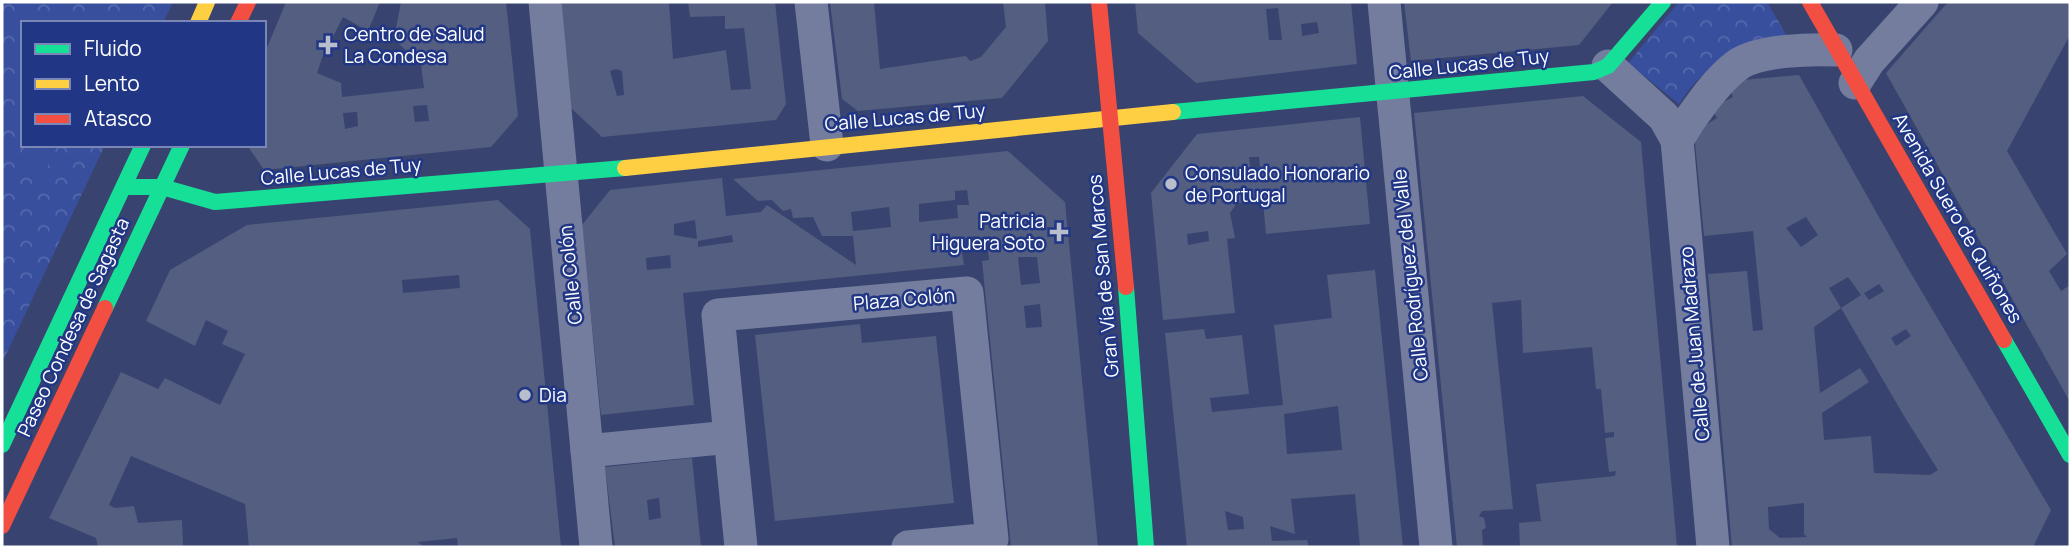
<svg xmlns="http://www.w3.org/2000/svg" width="2072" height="549" viewBox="0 0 2072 549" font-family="Manrope,sans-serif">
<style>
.park{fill:url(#park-crowns)}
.garden{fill:#384f9e}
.building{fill:#545e80;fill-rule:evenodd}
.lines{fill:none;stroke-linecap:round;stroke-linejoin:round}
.street{stroke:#747d9d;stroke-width:33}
.fast{stroke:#16e098;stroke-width:16}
.slow{stroke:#ffcf43;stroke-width:16}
.jam{stroke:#f24e42;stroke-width:16}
.poi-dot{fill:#b9becd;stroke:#213786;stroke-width:2.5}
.labels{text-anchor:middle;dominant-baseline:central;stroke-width:5;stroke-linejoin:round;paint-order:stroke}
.poi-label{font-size:19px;fill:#fff;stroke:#213786;text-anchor:start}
.street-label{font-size:19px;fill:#fff;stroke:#213786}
</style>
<defs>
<pattern id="park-crowns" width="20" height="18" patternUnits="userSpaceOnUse" patternTransform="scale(1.75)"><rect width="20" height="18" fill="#384f9e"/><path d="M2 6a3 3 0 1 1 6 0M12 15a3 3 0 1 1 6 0" fill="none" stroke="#5669ad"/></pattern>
</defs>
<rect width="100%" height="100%" fill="#38446f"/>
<g class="park">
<polygon points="2,2 173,2 163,23 23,23 23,145 105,145 2,363"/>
<path d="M1679 2H1767L1790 41C1742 54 1706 59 1679 104L1628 63Z"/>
</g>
<polygon class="garden" points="26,145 38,145 40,152 35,151 31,158 39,162 43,154 40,146 58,145 43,175 18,163"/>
<g class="building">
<path d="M286 2H380L368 31 343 17 322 58 317 73 341 83 342 97 424 88 421 65 394 39 401 2H506L518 116 491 147 264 170 247 145H264V55ZM427 105 429 121 415 122 413 106ZM357 112 358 126 345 129 343 113Z"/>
<path d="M561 2H669L673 59 726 50 731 90 751 89 744 28 725 29V16L690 17 688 2H775L786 104 776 120 602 137 571 108ZM616 69 622 71 624 95 617 96 610 71Z"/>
<polygon points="830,2 874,2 880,69 966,56 970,61 981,57 1006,27 1003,2 1045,2 1048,41 1002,98 858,111 842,99"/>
<path d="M1135 2H1351L1357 64 1196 83 1138 33ZM1278 8 1282 40H1269L1266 9ZM1317 22 1319 33 1302 36 1301 24Z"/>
<polygon points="1404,2 1613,2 1579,45 1411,61"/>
<polygon points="1948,2 2070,2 2070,35 2007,151 2067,254 2049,271 2061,291 2070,285 2070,402 1886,73"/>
<path d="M1799 75 1906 265 2051 510 2033 547H1732L1708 274 1747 271 1753 331 1763 330 1753 231 1704 236 1694 132 1717 118 1711 108 1733 97 1729 87 1741 80ZM1806 217 1818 235 1801 247 1786 228ZM1848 277 1861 295 1841 308 1829 288ZM1879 284 1884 291 1869 300 1864 293ZM1841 308 1904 416 1938 470 1930 475 1874 473 1871 436 1824 440 1822 413 1869 382 1860 368 1820 393 1814 327ZM1906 329 1911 336 1896 346 1891 338ZM1804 503V534L1807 537 1780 538 1769 529 1768 507Z"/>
<polygon points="1583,96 1641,142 1677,547 1520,547 1519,523 1541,521 1536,484 1615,476 1616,471 1609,472 1605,438 1614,437 1614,432 1605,433 1601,389 1596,389 1592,347 1523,353 1521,300 1492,303 1513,509 1482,511 1479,516 1484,518 1486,528 1482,530 1483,547 1457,547 1414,113"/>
<path d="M1360 117 1370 224 1266 234 1263 202 1237 203 1230 213 1235 238 1227 239 1235 313 1163 320 1151 193 1197 134ZM1249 157H1259L1261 178 1252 180ZM1208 231 1209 241 1188 245 1187 234Z"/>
<path d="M1008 151 1065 202 1098 547H1011L982 261 989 260 987 243 975 236 960 240 964 265 683 293 694 405 601 415 582 225 610 190 722 178 726 216 761 212 767 205 856 265 853 236H822L813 217 793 218 791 209 783 211 772 200 758 201 733 179ZM967 190 969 205H957L958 218 919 222V204L955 200V191ZM889 207 891 227 853 231 851 212ZM695 220 697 239 674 235V224ZM732 235 733 242 698 247V241ZM670 255 671 268 647 270 646 258ZM1018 257H1037L1040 283 1021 285ZM1040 304 1042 327 1026 328 1024 306Z"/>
<path d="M498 200 530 229 561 547H458L457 538 418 542 424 547H249L245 504 131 456 109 505 115 508 134 506 138 523 182 520 183 547H98L96 538 49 518 121 372 158 389 165 378 220 405 245 354 222 344 228 331 206 320 195 346 146 321 170 270 247 225ZM459 275 460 288 403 293 402 280Z"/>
<path d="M1375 270 1403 547H1360L1355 494 1291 499 1295 534 1270 526 1272 541 1307 540 1309 547H1187L1165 333 1204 329 1206 339 1242 335 1249 394 1210 398 1212 412 1283 405 1274 325 1332 318 1327 275ZM1338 406 1342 450 1287 454 1284 414ZM1225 511 1243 517 1244 529 1228 530Z"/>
<polygon points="860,324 862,343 936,336 954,503 775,521 755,335"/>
<path d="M692 458 701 547H615L605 467ZM659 498 661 518 649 520 647 500Z"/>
</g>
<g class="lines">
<g class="street">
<polyline points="545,2 596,547"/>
<polyline points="811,2 827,145"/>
<polyline points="1384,2 1436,547"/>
<polyline points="1608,66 1664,117 1677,140"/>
<polyline points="1855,83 1869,61 1922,2"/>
<polyline points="587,451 730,437"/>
<polyline points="741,547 718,315 967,293 992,539 908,547"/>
<path d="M1713 547 1677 140C1690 118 1717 79 1739 64 1759 50 1812 49 1836 50"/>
</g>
<g class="fast">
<polyline points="1173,112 1594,72 1608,66 1663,2"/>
<polyline points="130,187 162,187 215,202 625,168"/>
<polyline points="1126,287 1146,547"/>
<polyline points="105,308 182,145"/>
<polyline points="2004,340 2070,455"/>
<polyline points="2,445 143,145"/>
</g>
<g class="slow">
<polyline points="198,23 207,2"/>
<polyline points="625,168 1173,112"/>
</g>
<g class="jam">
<polyline points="1099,2 1126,287"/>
<polyline points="1810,2 2004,340"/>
<polyline points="238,23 248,2"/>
<polyline points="2,526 105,308"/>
</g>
</g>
<g class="poi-dot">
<path d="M324.5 34.5h7v7h7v7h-7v7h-7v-7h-7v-7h7z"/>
<circle cx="1171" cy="184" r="7"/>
<path d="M1055.5 221.5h7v7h7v7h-7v7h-7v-7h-7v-7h7z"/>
<circle cx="525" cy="395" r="7"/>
</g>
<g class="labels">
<g class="poi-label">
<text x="344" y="34">Centro de Salud<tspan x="344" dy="22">La Condesa</tspan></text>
<text x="1185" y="173">Consulado Honorario<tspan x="1185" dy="22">de Portugal</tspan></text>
<text x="1045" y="221" text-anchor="end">Patricia<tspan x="1045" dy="22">Higuera Soto</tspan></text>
<text x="539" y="395">Dia</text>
</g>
<g class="street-label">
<text transform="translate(1469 64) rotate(-6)">Calle Lucas de Tuy</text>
<text transform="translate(905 117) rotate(-5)">Calle Lucas de Tuy</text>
<text transform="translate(341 171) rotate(-5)">Calle Lucas de Tuy</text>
<text transform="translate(1958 218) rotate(60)">Avenida Suero de Quiñones</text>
<text transform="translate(570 275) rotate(-96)">Calle Colón</text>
<text transform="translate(1410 275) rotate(-96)">Calle Rodríguez del Valle</text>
<text transform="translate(1103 276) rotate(-95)">Gran Vía de San Marcos</text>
<text transform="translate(904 299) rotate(-5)">Plaza Colón</text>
<text transform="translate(73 327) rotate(-65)">Paseo Condesa de Sagasta</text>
<text transform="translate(1694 344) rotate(-95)">Calle de Juan Madrazo</text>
</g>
</g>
<rect width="2072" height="549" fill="none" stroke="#ffffff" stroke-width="7"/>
<rect x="21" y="21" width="245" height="126" fill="#213786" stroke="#7a87b6" stroke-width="2"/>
<rect x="35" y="44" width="35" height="10" fill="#16e098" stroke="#7a87b6" stroke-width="2"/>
<text x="84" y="56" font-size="21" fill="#ffffff">Fluido</text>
<rect x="35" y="79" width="35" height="10" fill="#ffcf43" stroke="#7a87b6" stroke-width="2"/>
<text x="84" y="91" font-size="21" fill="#ffffff">Lento</text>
<rect x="35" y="114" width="35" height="10" fill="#f24e42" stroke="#7a87b6" stroke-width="2"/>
<text x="84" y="126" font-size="21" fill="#ffffff">Atasco</text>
</svg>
